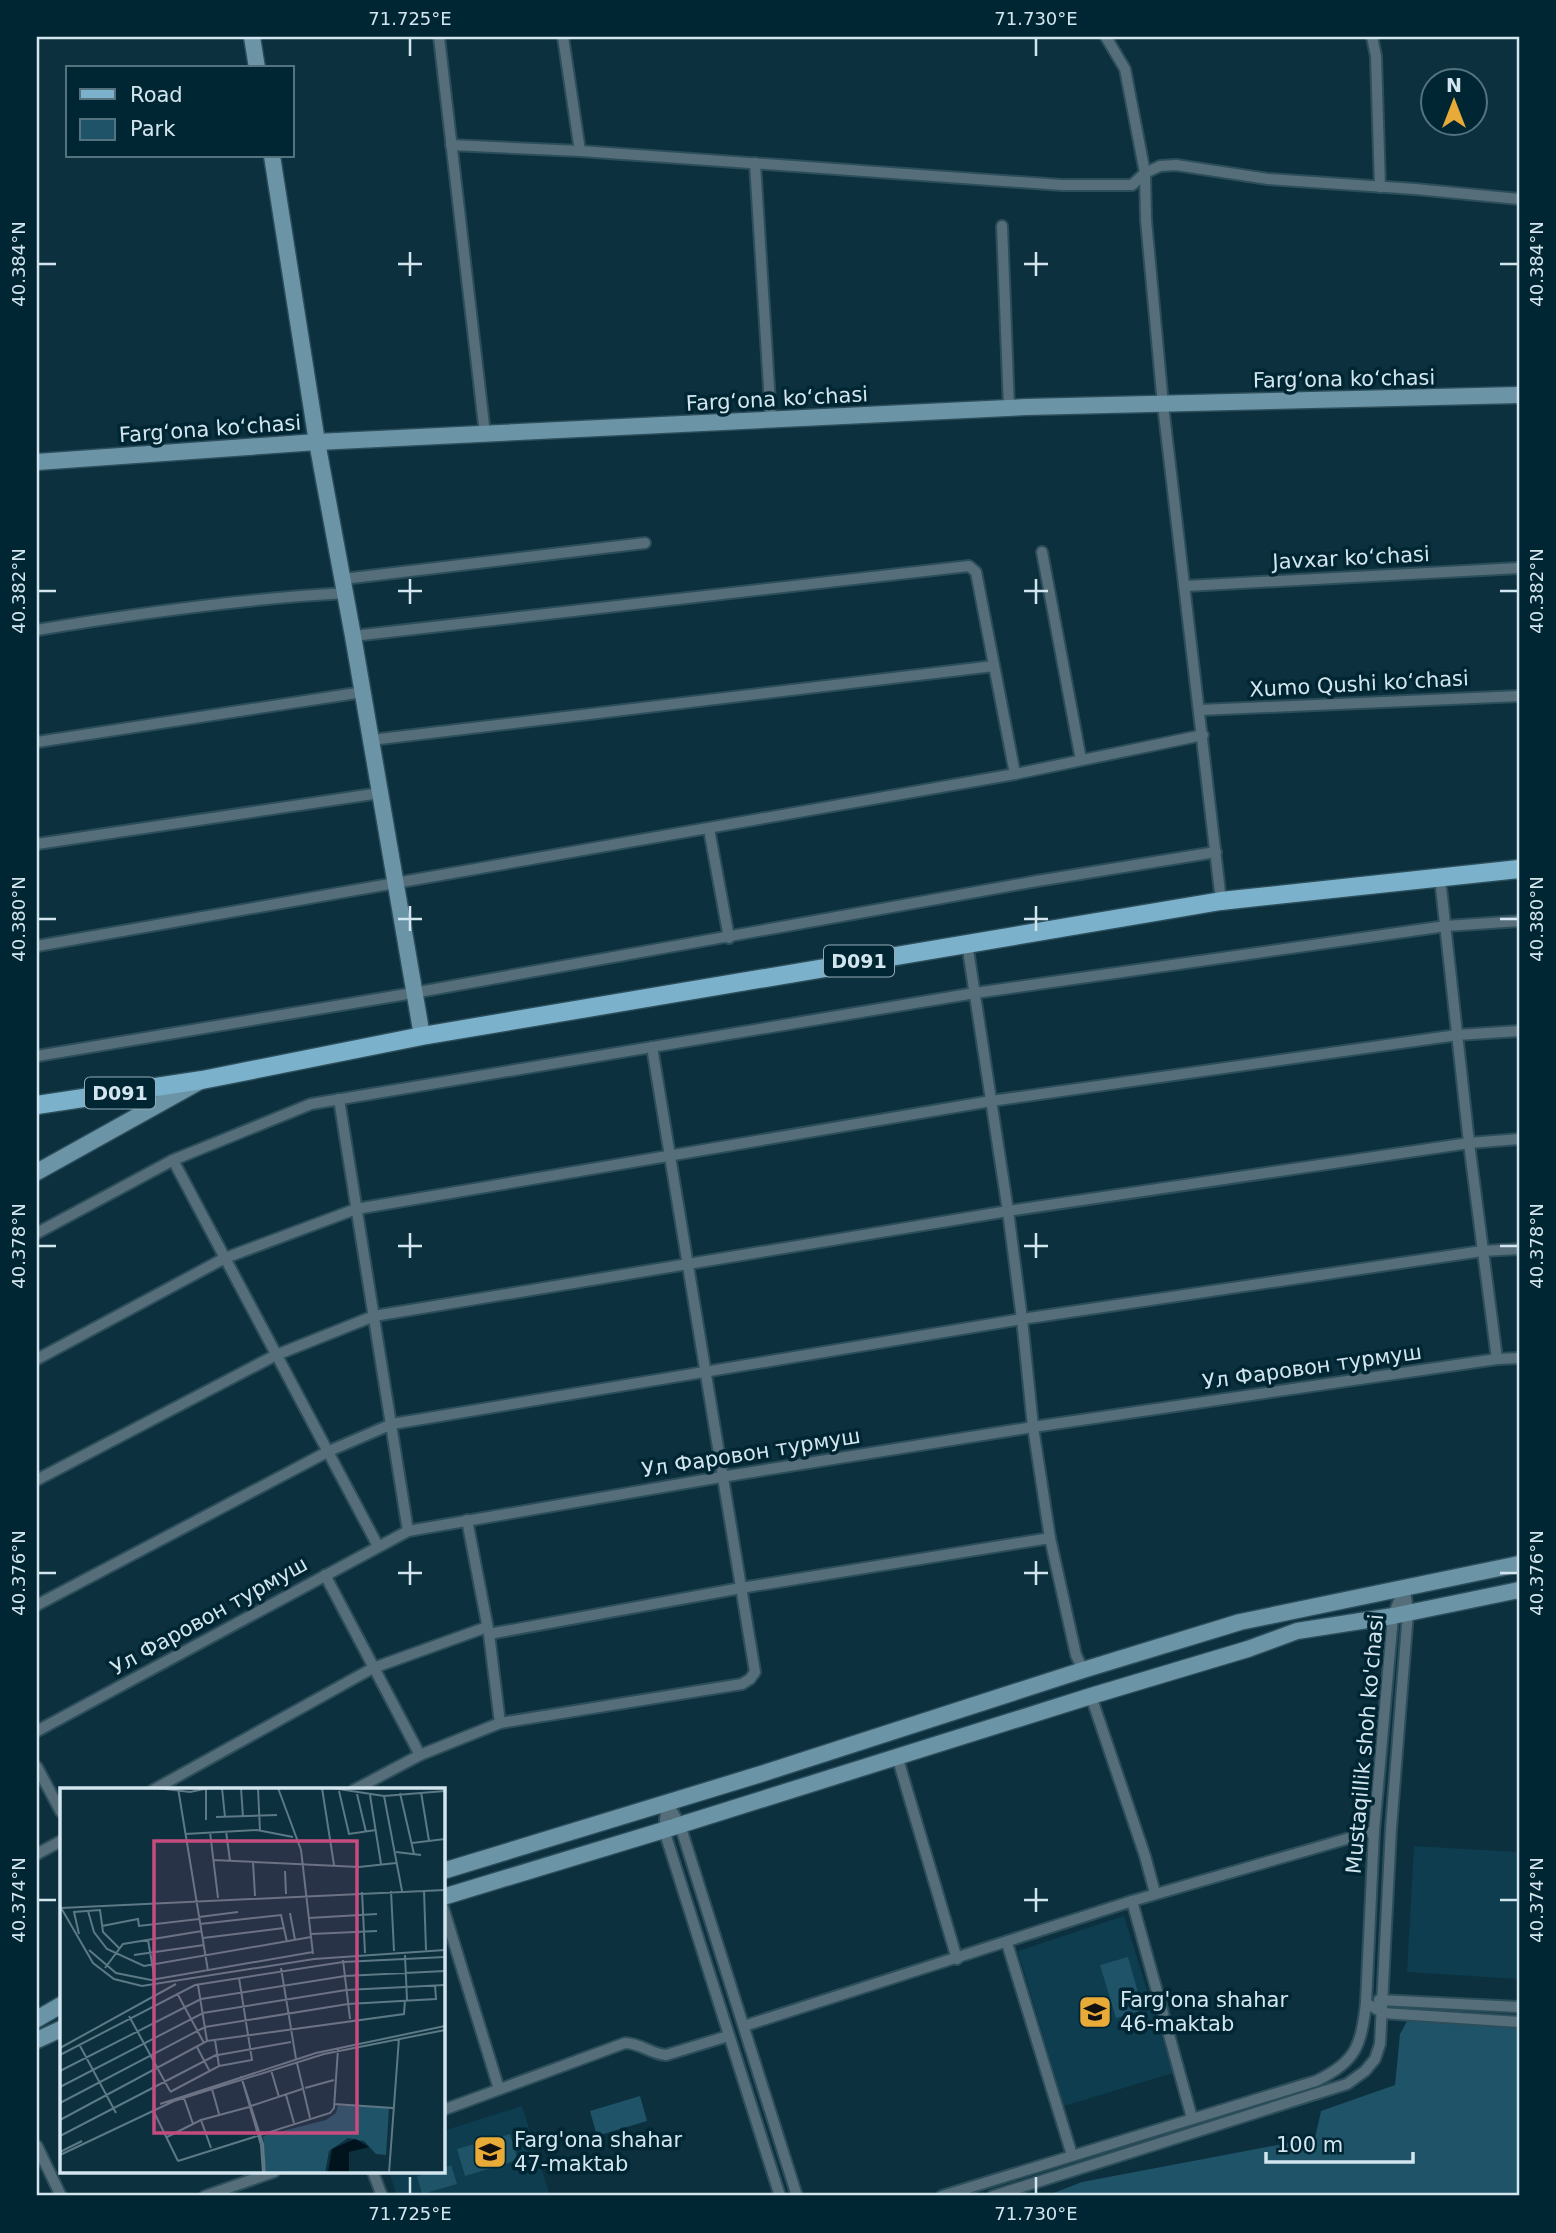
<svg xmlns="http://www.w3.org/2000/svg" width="1556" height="2233" viewBox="0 0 1556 2233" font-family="'DejaVu Sans',sans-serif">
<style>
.built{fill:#0d3d4e}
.green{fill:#1e5368}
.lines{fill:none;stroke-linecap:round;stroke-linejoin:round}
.street-casing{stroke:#2c4d5a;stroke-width:14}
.secondary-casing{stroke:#2c4d5a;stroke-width:19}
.primary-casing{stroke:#2c4d5a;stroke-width:21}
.street{stroke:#556e7a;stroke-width:10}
.secondary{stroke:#6b94a7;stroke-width:16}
.primary{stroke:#7bb1ca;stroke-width:18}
.ticks{fill:none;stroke:#d3e6ef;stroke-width:2.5}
.labels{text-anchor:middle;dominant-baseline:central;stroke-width:7;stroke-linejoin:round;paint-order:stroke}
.shield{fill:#012633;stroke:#94acb7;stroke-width:2}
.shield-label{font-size:19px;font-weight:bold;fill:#d3e6ef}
.street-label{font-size:21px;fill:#d3e6ef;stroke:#012633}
.poi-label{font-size:21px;fill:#d3e6ef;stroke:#012633;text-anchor:start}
.inset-road{fill:none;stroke:#5c7985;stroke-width:2}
.view{fill:#c64c80;fill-opacity:0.15;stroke:#c64c80;stroke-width:3.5}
.inset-edge{fill:none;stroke:#d3e6ef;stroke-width:3.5}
.neatline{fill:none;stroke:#d3e6ef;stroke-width:2.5}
.ticks-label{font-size:18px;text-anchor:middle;fill:#d3e6ef}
</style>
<rect width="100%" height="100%" fill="#0c303e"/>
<g class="built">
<polygon points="1414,1846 1519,1852 1519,1979 1407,1972"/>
<polygon points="1124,1916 1173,2073 1064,2106 1018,1951"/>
<polygon points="522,2106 550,2196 397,2196 389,2172 443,2172 443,2131"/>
</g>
<g class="green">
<polygon points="1128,1957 1143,2010 1116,2018 1100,1965"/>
<polygon points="1407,2021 1519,2028 1519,2196 1046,2196 1082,2182 1315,2138 1321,2111 1395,2085 1400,2034"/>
<polygon points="640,2096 647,2121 597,2136 590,2111"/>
<polygon points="510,2134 518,2160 465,2176 457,2149"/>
<polygon points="451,2165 457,2184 422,2194 417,2176 430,2172 443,2172 443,2168"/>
</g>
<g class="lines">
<defs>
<g id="street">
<polyline points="439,37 485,434"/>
<polyline points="563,37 580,151"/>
<polyline points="1106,37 1125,69 1145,173 1146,220 1163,405 1221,901"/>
<polyline points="1372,37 1376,56 1380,187"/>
<polyline points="451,145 580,151 1062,185 1132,185 1145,173 1160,166 1176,165 1268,179 1415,189 1519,199"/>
<polyline points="755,163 771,420"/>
<polyline points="1002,226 1009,408"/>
<polyline points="1042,552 1081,760"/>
<polyline points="343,579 645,543"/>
<polyline points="1186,586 1519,568"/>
<path d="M37 630C139 613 242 599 345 593"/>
<polyline points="353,636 969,566 976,572 1015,774"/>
<polyline points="1200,710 1519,696"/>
<polyline points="371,740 994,666"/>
<polyline points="37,742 363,692"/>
<polyline points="709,829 729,938"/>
<polyline points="37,844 380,793"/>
<polyline points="1440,878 1469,1143 1497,1359"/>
<polyline points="967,943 1008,1211 1022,1319 1033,1427 1050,1538 1076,1655 1083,1670"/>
<polyline points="37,946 1015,774 1203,735"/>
<polyline points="37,1056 413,993 1037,881 1216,852"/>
<polyline points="339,1099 408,1531"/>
<polyline points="173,1160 378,1546"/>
<polyline points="37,1233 173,1160 311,1104 975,993 1446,926 1519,921"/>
<polyline points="37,1359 225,1258 356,1209 991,1101 1457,1035 1519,1031"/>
<polyline points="37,1480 276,1355 374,1316 1008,1211 1469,1143 1519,1139"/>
<polyline points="467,1520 489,1634 500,1723"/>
<polyline points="325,1575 420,1755"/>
<polyline points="37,1605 329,1451 392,1424 1022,1319 1482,1251 1519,1249"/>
<polyline points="489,1634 741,1588 1050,1538"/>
<polyline points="1091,1696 1145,1856 1155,1893"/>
<polyline points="37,1731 408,1531 721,1477 1033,1427 1497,1359 1519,1358"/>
<polyline points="897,1756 957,1959"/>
<polyline points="37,1767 61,1812"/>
<polyline points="153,1790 373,1668 487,1627"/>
<polyline points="354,1790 420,1755 500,1723 742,1684 750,1679 755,1672 652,1047"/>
<polyline points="37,1854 61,1841"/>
<polyline points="443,1907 499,2089"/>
<polyline points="1007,1943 1072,2155"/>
<polyline points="1379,2000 1519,2007"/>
<polyline points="1366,2003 1383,2013 1519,2022"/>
<polyline points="744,2026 1132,1901"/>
<path d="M443 2110 625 2043C640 2043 651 2054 666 2055L728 2036"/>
<polyline points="1192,2118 1132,1901 1374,1831"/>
<polyline points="37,2146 61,2196"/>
<polyline points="373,2172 382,2196"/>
<polyline points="205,2196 274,2172"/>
<polyline points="780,2196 664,1830 667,1802 680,1825 797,2196"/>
<path d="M942 2196 1316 2081C1356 2062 1361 2046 1366 2003L1374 1831 1393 1616 1404 1587"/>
<polyline points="993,2196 1347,2084 1365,2071 1375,2059 1380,2044 1391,1828 1408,1612 1405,1590"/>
</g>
<g id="secondary">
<polyline points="252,37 257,68"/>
<polyline points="272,156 317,442 353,636 422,1036"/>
<polyline points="37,462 317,442 1026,407 1519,395"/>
<polyline points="37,1172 197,1083"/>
<polyline points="443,1871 761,1774 1083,1670 1240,1622 1519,1564"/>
<polyline points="443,1897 664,1830 1091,1696 1248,1649 1297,1631 1393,1616 1519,1590"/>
<polyline points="37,2019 61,2005"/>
<polyline points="37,2040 61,2029"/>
</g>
<polyline id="primary" points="37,1105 202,1080 422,1036 1221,901 1519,869"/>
</defs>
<use href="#street" class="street-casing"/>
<use href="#secondary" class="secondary-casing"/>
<use href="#primary" class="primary-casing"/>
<use href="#street" class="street"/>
<use href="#secondary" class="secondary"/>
<use href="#primary" class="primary"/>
</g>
<path class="ticks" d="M410 38V56M1036 38V56M410 252V276M1036 252V276M38 264H56M398 264H422M1024 264H1048M1500 264H1518M410 579V604M1036 579V604M38 591H56M398 591H422M1024 591H1048M1500 591H1518M410 906V931M1036 906V931M38 919H56M398 919H422M1024 919H1048M1500 919H1518M410 1233V1258M1036 1233V1258M38 1246H56M398 1246H422M1024 1246H1048M1500 1246H1518M410 1561V1585M1036 1561V1585M38 1573H56M398 1573H422M1024 1573H1048M1500 1573H1518M1036 1888V1912M38 1900H56M1024 1900H1048M1500 1900H1518M410 2177V2194M1036 2177V2194"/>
<defs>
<symbol id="school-square" viewBox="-11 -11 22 22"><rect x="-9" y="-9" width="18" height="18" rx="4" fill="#e9ab38" stroke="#012633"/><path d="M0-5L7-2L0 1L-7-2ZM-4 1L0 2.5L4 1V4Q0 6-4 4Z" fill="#111"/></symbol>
</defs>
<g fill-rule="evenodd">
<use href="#school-square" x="1076" y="1993" width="38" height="38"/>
<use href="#school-square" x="471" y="2133" width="38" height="38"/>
</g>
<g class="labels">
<g class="shield">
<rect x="824" y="945.5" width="70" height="31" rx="5"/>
<rect x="85" y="1077.5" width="70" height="31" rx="5"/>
</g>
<g class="shield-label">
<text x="859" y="961">D091</text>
<text x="120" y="1093">D091</text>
</g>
<g class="street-label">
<text transform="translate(1344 379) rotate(-1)">Fargʻona koʻchasi</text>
<text transform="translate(777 399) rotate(-3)">Fargʻona koʻchasi</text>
<text transform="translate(210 429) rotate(-4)">Fargʻona koʻchasi</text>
<text transform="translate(1351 558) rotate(-3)">Javxar koʻchasi</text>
<text transform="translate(1359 684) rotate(-3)">Xumo Qushi koʻchasi</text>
<text transform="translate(1312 1367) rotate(-8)">Ул Фаровон турмуш</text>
<text transform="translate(751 1453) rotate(-9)">Ул Фаровон турмуш</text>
<text transform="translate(209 1616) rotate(-29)">Ул Фаровон турмуш</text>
<text transform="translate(1365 1744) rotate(-85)">Mustaqillik shoh ko'chasi</text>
</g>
<g class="poi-label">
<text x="1120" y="2000">Farg'ona shahar<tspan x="1120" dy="24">46-maktab</tspan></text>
<text x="514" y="2140">Farg'ona shahar<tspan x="514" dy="24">47-maktab</tspan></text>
</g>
</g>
<g transform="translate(60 1788)">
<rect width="385" height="385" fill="#0c303e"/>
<path d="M278 317 329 320 326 367 316 366 304 353 288 350 269 363 265 385H206L203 348 266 332 276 325Z" fill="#1e5368"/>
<path d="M295 351 309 359 289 364V385H268L272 361Z" fill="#01131c"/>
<path class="inset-road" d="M97 0 130 4 149 0M118 0 148 183M162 0 165 29M181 0 183 29M198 0 200 43M218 0 241 62 253 166M262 0 274 77M272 0 324 8 385 3M146 1V32M279 3 289 46 316 42M361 4 369 53M340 5 354 66M297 6 306 44M310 7 321 76M324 8 342 103M156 29 217 27M166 43 170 73M150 44 158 110M125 46 197 42 233 49M352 55 385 51M336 64 361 67M153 72 299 79 336 75M193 74 195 108M225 83 226 106M364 102 366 162M331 103 334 163M302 104 305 165M0 118 33 175 54 191 82 198 254 171 385 162M1 120 385 102M28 123 34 144 47 161 84 178 251 149M230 125 235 152M139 129 178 124M249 130 317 126M140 136 221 127 227 154M42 138 78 131 79 138 139 131M19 146 14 124 40 122 43 144 59 160M251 146 317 143M143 150 224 140M88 152 95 193M29 162 56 185 91 192 253 164M74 167 144 157M345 167 347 212M283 172 290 231M45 180 63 156 142 143M221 180 236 271M138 197 147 253M117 205 144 255M69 228 110 303M155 252 159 278M19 256 56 325M137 259 149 282M0 260 116 196M0 267 135 197 283 174 385 169M158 267 231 254M237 275 250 330M211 282 219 309M0 283 141 211 285 188 385 183M0 299 143 225 286 202 385 197M245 300 274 292M152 301 159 326M110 304 159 278 192 272 179 190M226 307 234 335M124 310 133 336M0 315 145 239 288 216 376 211 375 197M100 316 256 265 385 238M274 316 333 320M191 318 242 301M93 322 118 373M0 332 147 253 344 226 345 212M0 348 158 266M107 349 141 332M151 360 141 332 189 319M0 364 22 353M0 367 114 313 264 266 385 242M118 373 270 325 274 320 278 261M203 385 201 357 181 288 203 356 205 385M329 385 339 250"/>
<path class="view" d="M94 53H297V345H94Z"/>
<rect width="385" height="385" class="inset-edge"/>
</g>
<rect width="1556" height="2233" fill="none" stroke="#012633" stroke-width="77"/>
<rect x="66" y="66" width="228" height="91" fill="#012633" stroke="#55737e" stroke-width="2"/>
<rect x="80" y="89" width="35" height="10" fill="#7bb1ca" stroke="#55737e" stroke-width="2"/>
<text x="130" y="102" font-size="21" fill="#d3e6ef">Road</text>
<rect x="80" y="119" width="35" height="21" fill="#1e5368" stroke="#55737e" stroke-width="2"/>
<text x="130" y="136" font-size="21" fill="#d3e6ef">Park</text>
<g transform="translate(1454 102)"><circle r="33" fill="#012633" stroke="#55737e" stroke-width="2"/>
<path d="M0-5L12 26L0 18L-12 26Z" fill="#e9ab38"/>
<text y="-10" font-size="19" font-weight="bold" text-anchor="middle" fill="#d3e6ef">N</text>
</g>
<path d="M1266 2152v10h147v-10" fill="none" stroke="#d3e6ef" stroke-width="3.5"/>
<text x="1276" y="2152" font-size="21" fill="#d3e6ef" stroke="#012633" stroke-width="5" paint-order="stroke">100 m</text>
<rect x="38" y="38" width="1480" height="2156" class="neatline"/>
<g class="ticks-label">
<text x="410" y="25">71.725°E</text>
<text x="1036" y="25">71.730°E</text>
<text transform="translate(19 264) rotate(-90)" y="6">40.384°N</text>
<text transform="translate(1537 264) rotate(-90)" y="6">40.384°N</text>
<text transform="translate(19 591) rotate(-90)" y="6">40.382°N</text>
<text transform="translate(1537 591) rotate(-90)" y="6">40.382°N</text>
<text transform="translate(19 919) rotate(-90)" y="6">40.380°N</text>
<text transform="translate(1537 919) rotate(-90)" y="6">40.380°N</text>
<text transform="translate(19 1246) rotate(-90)" y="6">40.378°N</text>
<text transform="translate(1537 1246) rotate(-90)" y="6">40.378°N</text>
<text transform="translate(19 1573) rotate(-90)" y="6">40.376°N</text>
<text transform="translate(1537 1573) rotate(-90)" y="6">40.376°N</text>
<text transform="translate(19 1900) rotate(-90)" y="6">40.374°N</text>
<text transform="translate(1537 1900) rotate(-90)" y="6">40.374°N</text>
<text x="410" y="2220">71.725°E</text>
<text x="1036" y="2220">71.730°E</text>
</g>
</svg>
